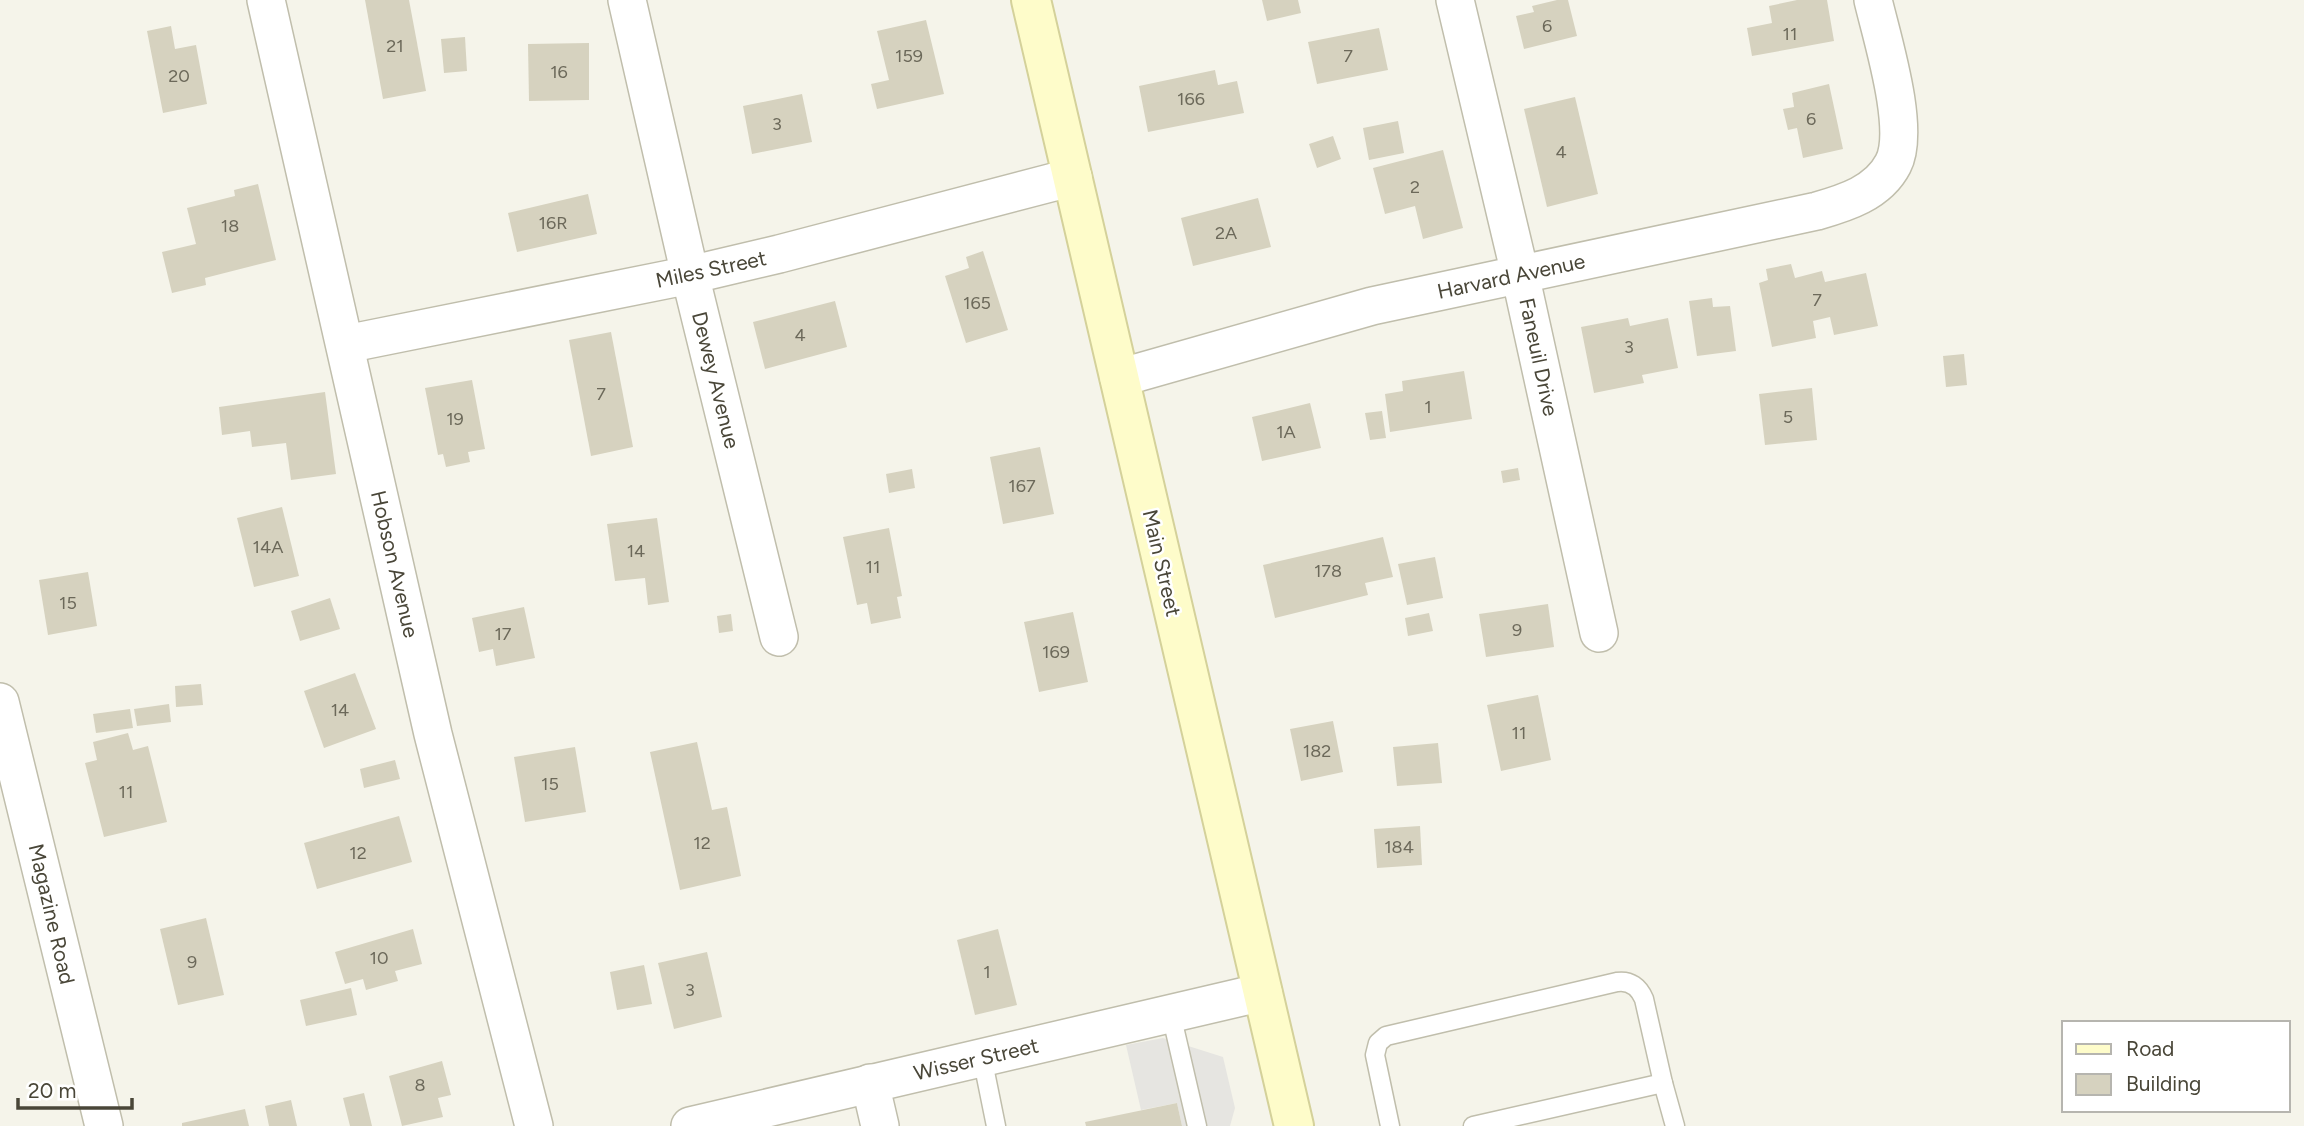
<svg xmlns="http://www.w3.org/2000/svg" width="2304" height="1126" viewBox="0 0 2304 1126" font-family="Figtree,sans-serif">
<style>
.parking{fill:#e6e5e1}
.building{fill:#d6d2bf}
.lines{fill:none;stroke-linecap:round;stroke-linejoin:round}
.service-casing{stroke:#c0beac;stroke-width:21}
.minor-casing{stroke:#c0beac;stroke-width:40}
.secondary-casing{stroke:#d4d19a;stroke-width:42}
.service{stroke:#fff;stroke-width:18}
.minor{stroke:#fff;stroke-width:37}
.secondary{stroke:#fefcca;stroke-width:38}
.labels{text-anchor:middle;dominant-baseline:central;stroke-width:5;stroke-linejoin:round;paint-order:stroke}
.number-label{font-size:18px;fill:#6c695a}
.street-label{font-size:21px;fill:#494638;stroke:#fff}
</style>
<rect width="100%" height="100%" fill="#f5f4ea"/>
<polygon class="parking" points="1163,1038 1223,1057 1235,1108 1230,1126 1182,1126 1177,1103 1141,1110 1126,1045"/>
<g class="building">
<polygon points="365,0 409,0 426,91 383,99"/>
<polygon points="1262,0 1298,0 1301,13 1267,21"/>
<polygon points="1557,0 1568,0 1577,36 1524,49 1516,16 1534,12 1532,6"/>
<polygon points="1797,0 1827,0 1834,41 1752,56 1747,28 1772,23 1769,6"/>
<polygon points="926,20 944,94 877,109 871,84 889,80 877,31"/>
<polygon points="171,26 175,49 196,45 207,104 163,113 147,31"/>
<polygon points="1379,28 1388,70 1317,84 1308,42"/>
<polygon points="465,37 467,71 444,73 441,39"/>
<polygon points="589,43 589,100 529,101 528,44"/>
<polygon points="1215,70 1218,85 1237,81 1244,113 1148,132 1139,86"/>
<polygon points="1829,84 1843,149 1803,158 1797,128 1788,130 1783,109 1794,107 1792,93"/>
<polygon points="802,94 812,142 752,154 743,106"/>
<polygon points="1575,97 1598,194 1547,207 1524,109"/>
<polygon points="1398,121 1404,153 1369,160 1363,128"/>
<polygon points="1333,136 1341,159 1317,168 1309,144"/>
<polygon points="1443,150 1463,228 1423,239 1415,206 1385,214 1373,168"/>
<polygon points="258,184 276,260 205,278 206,285 172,293 162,252 196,244 187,208 235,196 234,190"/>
<polygon points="588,194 597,234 517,252 508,213"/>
<polygon points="1258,198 1271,247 1193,266 1181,218"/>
<polygon points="983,251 1008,330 966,343 945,276 969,268 966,257"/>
<polygon points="1791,264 1795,278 1822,271 1825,282 1866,273 1878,326 1834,335 1830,317 1813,321 1816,338 1772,347 1759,283 1768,280 1766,269"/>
<polygon points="1712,298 1713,307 1730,306 1736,351 1697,356 1689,301"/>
<polygon points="835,301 847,347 765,369 753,322"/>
<polygon points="1628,318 1630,326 1668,318 1678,368 1642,375 1644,383 1594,393 1581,327"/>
<polygon points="611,332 633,447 591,456 569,340"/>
<polygon points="1964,354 1967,385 1946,387 1943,356"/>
<polygon points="1464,371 1472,419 1390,432 1385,394 1403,391 1402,381"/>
<polygon points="472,380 485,449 468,452 470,462 446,467 443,454 438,455 425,388"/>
<polygon points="1812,388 1817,440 1765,445 1759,394"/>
<polygon points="325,392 336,474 291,480 286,443 252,447 250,431 222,435 219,407"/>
<polygon points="1310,403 1321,448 1262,461 1252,417"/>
<polygon points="1382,411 1386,438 1370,440 1365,413"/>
<polygon points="1040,447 1054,514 1003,524 990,457"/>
<polygon points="1518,468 1520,480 1503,483 1501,471"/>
<polygon points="912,469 915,488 889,493 886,474"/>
<polygon points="282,507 299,576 254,587 237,518"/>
<polygon points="657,518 669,602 648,605 645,578 615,581 607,524"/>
<polygon points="889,528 902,596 897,597 901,618 871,624 867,603 857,605 843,537"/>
<polygon points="1383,537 1393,577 1365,583 1368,595 1275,618 1263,565"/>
<polygon points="1435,557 1443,598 1407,605 1398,564"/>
<polygon points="88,572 97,626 48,635 39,580"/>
<polygon points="330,598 340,629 300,641 291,611"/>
<polygon points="1548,604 1554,647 1486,657 1479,614"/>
<polygon points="524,607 535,658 496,666 493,649 479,652 472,618"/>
<polygon points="1073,612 1088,682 1039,692 1024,622"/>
<polygon points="1429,613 1433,631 1408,636 1405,618"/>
<polygon points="731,614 733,631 719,633 717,616"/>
<polygon points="355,673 376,729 324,748 304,691"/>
<polygon points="201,684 203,705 176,707 175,686"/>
<polygon points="1538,695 1551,760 1501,771 1487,705"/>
<polygon points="169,704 171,722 137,726 134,709"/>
<polygon points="130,709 133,728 96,733 93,714"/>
<polygon points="1333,721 1343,772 1301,781 1290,729"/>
<polygon points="128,733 133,750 148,746 167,822 104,837 85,763 97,760 93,742"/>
<polygon points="697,742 712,810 727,807 741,876 680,890 650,752"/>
<polygon points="1438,743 1442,783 1397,786 1393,747"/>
<polygon points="575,747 586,812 525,822 514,757"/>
<polygon points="395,760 400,779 364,788 360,769"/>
<polygon points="399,816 412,862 317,889 304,843"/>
<polygon points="1420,826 1422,865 1377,868 1374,829"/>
<polygon points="206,918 224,995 178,1005 160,929"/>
<polygon points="413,929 422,964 395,971 398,981 366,990 363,979 345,984 335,952"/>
<polygon points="998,929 1017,1005 975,1015 957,940"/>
<polygon points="707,952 722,1017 674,1029 658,963"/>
<polygon points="644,965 652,1004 617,1010 610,972"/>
<polygon points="351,988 357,1015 306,1026 300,1000"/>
<polygon points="442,1061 451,1095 438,1098 443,1117 402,1126 389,1076"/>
<polygon points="364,1093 372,1126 350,1126 343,1098"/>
<polygon points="291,1100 297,1126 269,1126 265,1106"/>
<polygon points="1177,1103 1182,1126 1086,1126 1085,1122"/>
<polygon points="245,1109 249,1126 182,1126 182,1123"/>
</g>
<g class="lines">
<defs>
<g id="service">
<polyline points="1171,1014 1197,1126"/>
<polyline points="982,1057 996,1126"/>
<polyline points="1663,1083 1675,1126"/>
<path d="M1390 1126 1375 1055 1378 1043 1386 1036 1617 982C1630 980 1639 987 1644 999L1663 1083 1473 1126"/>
</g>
<g id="minor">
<polyline points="266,0 433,734 534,1126"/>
<polyline points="627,0 690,275 779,637"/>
<polyline points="1455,0 1520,274 1599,633"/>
<polyline points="346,344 690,275 779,254 1073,177"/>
<path d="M1119 378 1372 306 1817 211C1845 203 1878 193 1893 164 1911 130 1882 38 1873 0"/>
<polyline points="0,702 104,1126"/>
<polyline points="870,1083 880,1126"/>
<polyline points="690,1126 1263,992"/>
</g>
<polyline id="secondary" points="1031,0 1294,1126"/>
</defs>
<use href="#service" class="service-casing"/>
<use href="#minor" class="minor-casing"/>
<use href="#secondary" class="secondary-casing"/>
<use href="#service" class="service"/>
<use href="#minor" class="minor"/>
<use href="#secondary" class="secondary"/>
</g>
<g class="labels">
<g class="number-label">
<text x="1547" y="26">6</text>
<text x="1790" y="34">11</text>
<text x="395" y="46">21</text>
<text x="909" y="56">159</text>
<text x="1348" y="56">7</text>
<text x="559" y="72">16</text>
<text x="179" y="76">20</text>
<text x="1191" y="99">166</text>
<text x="1811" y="119">6</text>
<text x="777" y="124">3</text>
<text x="1561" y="152">4</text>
<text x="1415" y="187">2</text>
<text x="553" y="223">16R</text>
<text x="230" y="226">18</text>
<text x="1226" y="233">2A</text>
<text x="1817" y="300">7</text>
<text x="977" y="303">165</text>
<text x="800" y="335">4</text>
<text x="1629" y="347">3</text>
<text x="601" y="394">7</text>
<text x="1428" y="407">1</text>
<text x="1788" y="417">5</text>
<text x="455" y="419">19</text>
<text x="1286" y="432">1A</text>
<text x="1022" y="486">167</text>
<text x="268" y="547">14A</text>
<text x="636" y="551">14</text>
<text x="873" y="567">11</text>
<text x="1328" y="571">178</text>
<text x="68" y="603">15</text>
<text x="1517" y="630">9</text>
<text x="503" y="634">17</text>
<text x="1056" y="652">169</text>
<text x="340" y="710">14</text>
<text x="1519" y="733">11</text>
<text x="1317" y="751">182</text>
<text x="550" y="784">15</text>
<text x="126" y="792">11</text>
<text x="702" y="843">12</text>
<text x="1399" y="847">184</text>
<text x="358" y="853">12</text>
<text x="379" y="958">10</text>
<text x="192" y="962">9</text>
<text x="987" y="972">1</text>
<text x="690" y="990">3</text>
<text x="420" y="1085">8</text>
</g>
<g class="street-label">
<text transform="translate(711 269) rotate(-12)">Miles Street</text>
<text transform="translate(1511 276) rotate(-12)">Harvard Avenue</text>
<text transform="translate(1539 357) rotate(78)">Faneuil Drive</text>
<text transform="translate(716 380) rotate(76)">Dewey Avenue</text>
<text transform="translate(1162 563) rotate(77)">Main Street</text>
<text transform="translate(395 564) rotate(77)">Hobson Avenue</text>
<text transform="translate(52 914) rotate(77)">Magazine Road</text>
<text transform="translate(976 1059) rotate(-13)">Wisser Street</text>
</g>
</g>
<rect x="2062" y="1021" width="228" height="91" fill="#ffffff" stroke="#b6b5af" stroke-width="2"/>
<rect x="2076" y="1044" width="35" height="10" fill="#fefcca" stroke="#b6b5af" stroke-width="2"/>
<text x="2126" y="1056" font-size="21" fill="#494638">Road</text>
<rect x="2076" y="1074" width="35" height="21" fill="#d6d2bf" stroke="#b6b5af" stroke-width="2"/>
<text x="2126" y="1091" font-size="21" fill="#494638">Building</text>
<path d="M18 1098v10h114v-10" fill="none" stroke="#494638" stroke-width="3.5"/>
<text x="28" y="1098" font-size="21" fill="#494638" stroke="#ffffff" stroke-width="5" paint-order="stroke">20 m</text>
</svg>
